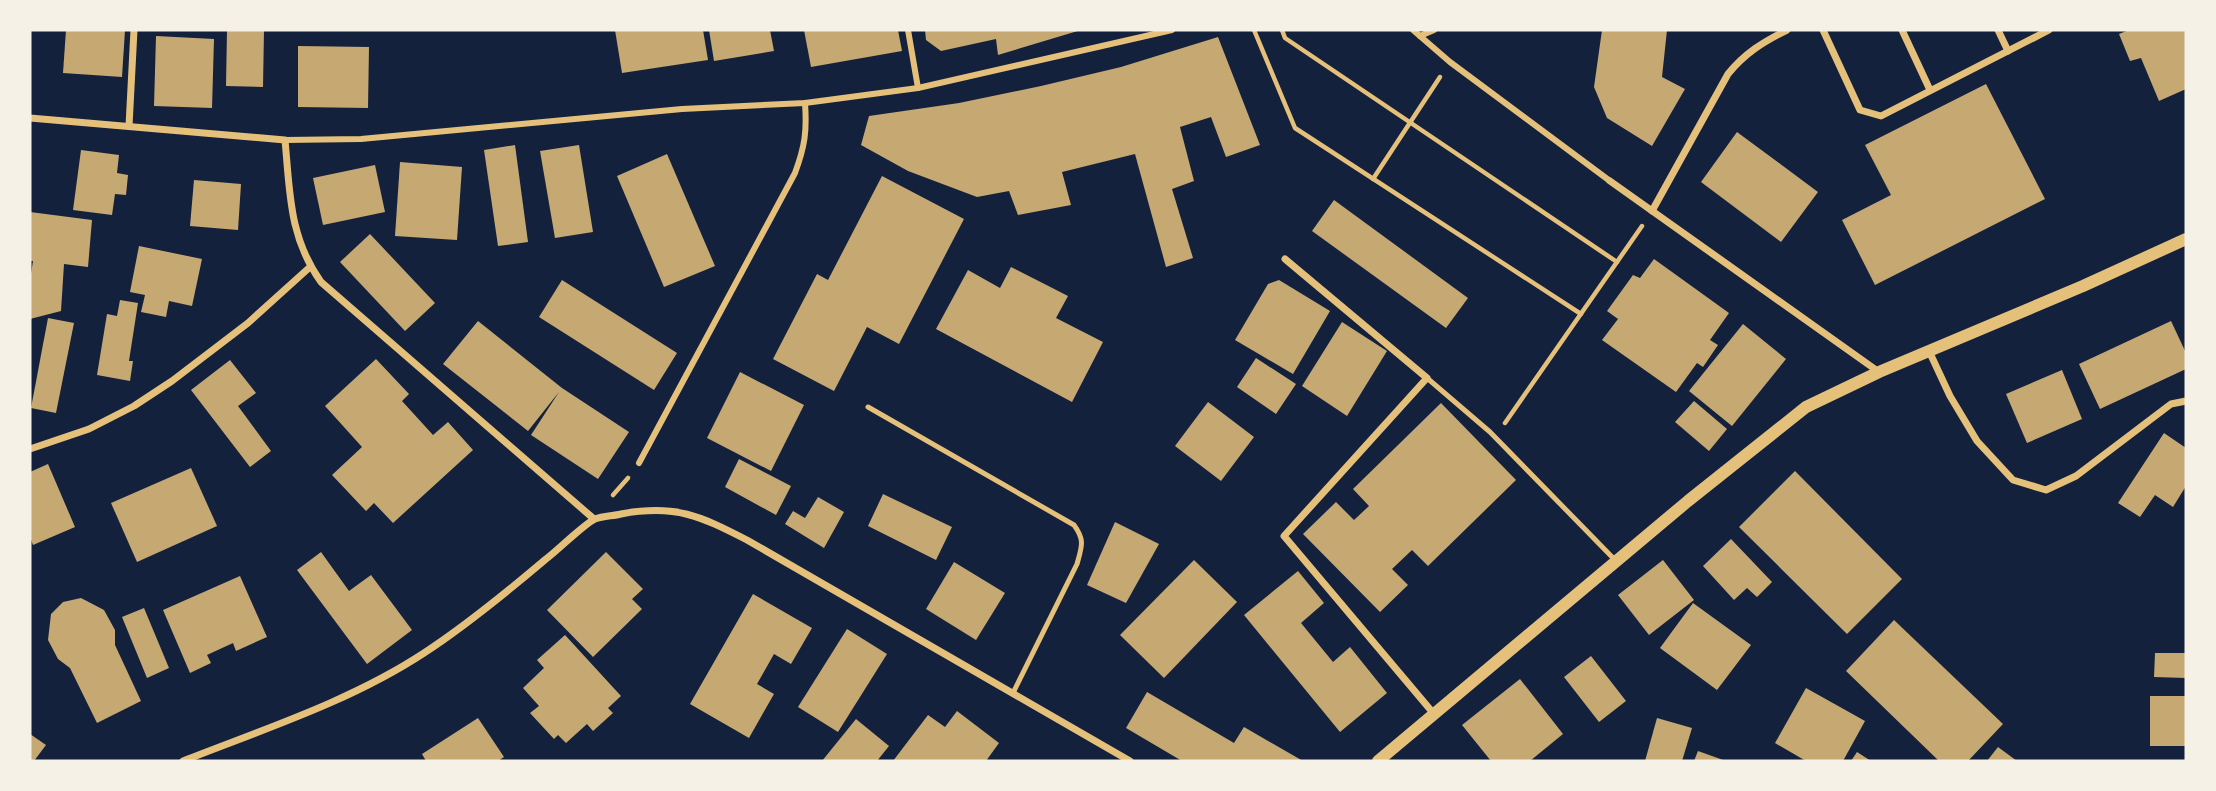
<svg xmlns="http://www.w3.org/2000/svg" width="2216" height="791" viewBox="0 0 2216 791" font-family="'Golos Text',sans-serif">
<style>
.building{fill:#c6a872}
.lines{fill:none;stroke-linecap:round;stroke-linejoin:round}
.path{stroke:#e5c07b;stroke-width:4.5}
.service{stroke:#e5c07b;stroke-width:5}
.pedestrian{stroke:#e5c07b;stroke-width:6}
.minor{stroke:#e5c07b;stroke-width:7}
.tertiary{stroke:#e5c07b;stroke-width:12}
</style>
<rect width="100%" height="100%" fill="#14213d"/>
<g class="building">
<polygon points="66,30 125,30 122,77 63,73"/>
<polygon points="227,30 264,30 263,87 226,86"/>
<polygon points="615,30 703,30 708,60 622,73"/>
<polygon points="709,30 770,30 774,51 714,61"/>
<polygon points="804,30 898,30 902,51 811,67"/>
<polygon points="925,30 1081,30 998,55 996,39 941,51 926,40"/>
<polygon points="1602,30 1667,30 1662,77 1685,89 1652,146 1607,118 1594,87"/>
<polygon points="2129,30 2186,30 2186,89 2159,101 2141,58 2130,61 2119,34"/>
<polygon points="156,36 214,39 212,108 154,106"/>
<polygon points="1218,37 1260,145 1226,157 1211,117 1180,127 1194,181 1172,189 1193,258 1166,267 1135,154 1062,172 1071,205 1018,215 1009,191 977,197 908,171 861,145 869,116 959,103 1041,86 1121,67"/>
<polygon points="298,46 369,47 368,108 298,107"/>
<polygon points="1986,84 2045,199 1875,285 1842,220 1891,195 1865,145"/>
<polygon points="1737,132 1818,192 1781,242 1701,182"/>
<polygon points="515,145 528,242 498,246 484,150"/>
<polygon points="579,145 593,232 555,238 540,151"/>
<polygon points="81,150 119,155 117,173 128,175 126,195 115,194 112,215 73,210"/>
<polygon points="667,154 715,266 664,287 617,176"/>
<polygon points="400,162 462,167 457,240 395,236"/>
<polygon points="375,165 385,212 323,225 313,178"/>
<polygon points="882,176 964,219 899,344 867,327 834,391 773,359 817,274 828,280"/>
<polygon points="194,180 241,184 238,230 190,226"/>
<polygon points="1334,200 1468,298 1446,328 1312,231"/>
<polygon points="30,212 92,220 88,267 64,264 61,311 30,319 30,280 33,261 30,261"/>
<polygon points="370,234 435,303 405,331 340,262"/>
<polygon points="139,246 202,259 192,306 169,301 166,317 141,312 145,295 130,292"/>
<polygon points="1654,259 1729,313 1710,340 1718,345 1703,367 1697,363 1676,392 1602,340 1618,319 1607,311 1633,275 1640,278"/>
<polygon points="1011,267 1068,296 1056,318 1103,342 1072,402 936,329 968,270 1000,288"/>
<polygon points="562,280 677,353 654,390 539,317"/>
<polygon points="1279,280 1330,311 1293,374 1235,340 1268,284"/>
<polygon points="120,300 138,303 129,361 133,361 130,381 97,375 107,314 117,316"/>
<polygon points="48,318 74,323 56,413 31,408"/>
<polygon points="478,321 562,388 629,432 598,479 531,435 559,392 528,431 443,364"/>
<polygon points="2171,321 2186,353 2186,369 2100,409 2079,364"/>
<polygon points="1342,322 1387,351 1347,416 1302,386"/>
<polygon points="1743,324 1786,359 1732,426 1689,391"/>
<polygon points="1256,358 1296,384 1276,414 1237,387"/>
<polygon points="376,359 409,394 402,401 433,435 448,422 473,450 393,523 374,503 366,511 332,475 362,447 325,406"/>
<polygon points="230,360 256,393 238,406 271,451 250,467 191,390"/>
<polygon points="2062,370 2082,419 2027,443 2006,394"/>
<polygon points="740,372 804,405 771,471 707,438"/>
<polygon points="1694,401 1727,429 1709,451 1675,422"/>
<polygon points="1208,402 1254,437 1221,481 1175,446"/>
<polygon points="1441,403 1516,480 1428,566 1412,550 1392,569 1408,585 1380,612 1303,534 1336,502 1354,520 1369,506 1353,489"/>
<polygon points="2164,433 2186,448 2186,486 2173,507 2155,495 2140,517 2118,503"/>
<polygon points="739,459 791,486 776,515 725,487"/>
<polygon points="48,464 75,527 33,545 30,537 30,472"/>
<polygon points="191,468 217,526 137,562 111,503"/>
<polygon points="1795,471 1902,579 1847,634 1739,527"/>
<polygon points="883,494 952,527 936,560 868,526"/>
<polygon points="818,497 844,512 824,548 785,524 793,511 805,518"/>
<polygon points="1115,522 1159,544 1126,603 1087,585"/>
<polygon points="1731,539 1772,582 1757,597 1747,588 1734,600 1703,566"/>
<polygon points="321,552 349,591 371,575 412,630 367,664 297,570"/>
<polygon points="606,552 643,589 632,599 642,609 593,657 547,610"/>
<polygon points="1194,560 1237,602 1164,678 1120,635"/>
<polygon points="1663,560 1694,600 1649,635 1618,595"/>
<polygon points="954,562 1005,593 976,640 926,609"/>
<polygon points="1298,571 1324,603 1301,623 1333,662 1350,647 1387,693 1340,732 1244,615"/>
<polygon points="240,576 267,637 236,651 233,643 207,655 211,663 190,673 163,610"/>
<polygon points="753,594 812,628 791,664 774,654 757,684 774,694 749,738 690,704"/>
<polygon points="81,598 104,610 115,630 115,645 141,701 97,723 70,668 58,659 48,640 51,614 63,602"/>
<polygon points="1693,603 1751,645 1717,690 1660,648"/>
<polygon points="144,608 169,668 147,678 122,617"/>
<polygon points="1894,620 2003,724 1968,761 1939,761 1846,671"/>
<polygon points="847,629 887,654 838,732 798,707"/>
<polygon points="565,635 621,696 608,708 613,713 593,731 587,724 566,743 558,735 554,739 530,713 539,706 523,688 544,668 537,660"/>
<polygon points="2155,653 2186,653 2186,678 2154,677"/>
<polygon points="1591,656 1626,701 1599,722 1564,677"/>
<polygon points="1520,679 1563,734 1530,761 1491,761 1462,725"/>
<polygon points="1806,688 1865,721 1843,761 1806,761 1775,743"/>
<polygon points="1147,692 1234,743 1244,727 1303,761 1182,761 1126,728"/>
<rect x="2150" y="696" width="36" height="50"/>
<polygon points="957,711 999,743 986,761 893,761 928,715 945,727"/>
<polygon points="478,718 504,757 498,761 426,761 422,754"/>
<polygon points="1657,718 1692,728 1682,761 1645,761"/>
<polygon points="856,719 889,746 877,761 822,761"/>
<polygon points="30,734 46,745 34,761 30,761"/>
<polygon points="1998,747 2017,761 1987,761"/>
<polygon points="1698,751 1726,761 1694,761"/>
<polygon points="1857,752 1871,761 1851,761"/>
</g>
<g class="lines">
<g class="path">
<polyline points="1254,30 1295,128 1581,314"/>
<polyline points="1282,30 1285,38 1617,262"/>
<polyline points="1373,179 1440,77"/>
<polyline points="1505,423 1642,226"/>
<polyline points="613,495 628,478"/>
</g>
<g class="service">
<polyline points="1427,378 1490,432 1616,561"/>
<path d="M868 407 1074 525C1085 540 1082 546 1077 564L1013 693"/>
</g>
<g class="pedestrian">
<polyline points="908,30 918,88"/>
<polyline points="1413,30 1450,62 1610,181"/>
<polyline points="1420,36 1434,30"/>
<polyline points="285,140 361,139 682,109 805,103 918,88 1172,30"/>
<path d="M639 463 795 173C805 146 807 131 805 103"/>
</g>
<g class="minor">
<polyline points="1823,30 1860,110 1881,116 2049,30"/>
<polyline points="1902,30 1930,90"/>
<polyline points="1998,30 2008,51"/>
<path d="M30 118 285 140C290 193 289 237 321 282L594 519"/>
<polyline points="129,126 134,30"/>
<polyline points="1610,181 1879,372"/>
<path d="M1652 211 1728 74C1745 53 1763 42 1787 30"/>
<polyline points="1285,259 1427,378 1284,536 1434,714"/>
<polyline points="1929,351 1950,396 1977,441 2013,480 2046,490 2076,476 2171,404 2186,401"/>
<polyline points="30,449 89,429 134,406 172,381 248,323 310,267"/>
<path d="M183 761C264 729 351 701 424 653 467 625 507 592 546 559 557 551 584 524 595 519 603 516 613 516 621 514 676 504 700 516 747 540L1130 761"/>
</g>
<polyline class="tertiary" points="1378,761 1688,501 1806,407 1879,372 2083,286 2186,239"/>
</g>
<rect width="2216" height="791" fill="none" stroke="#f6f1e7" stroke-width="63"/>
</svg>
